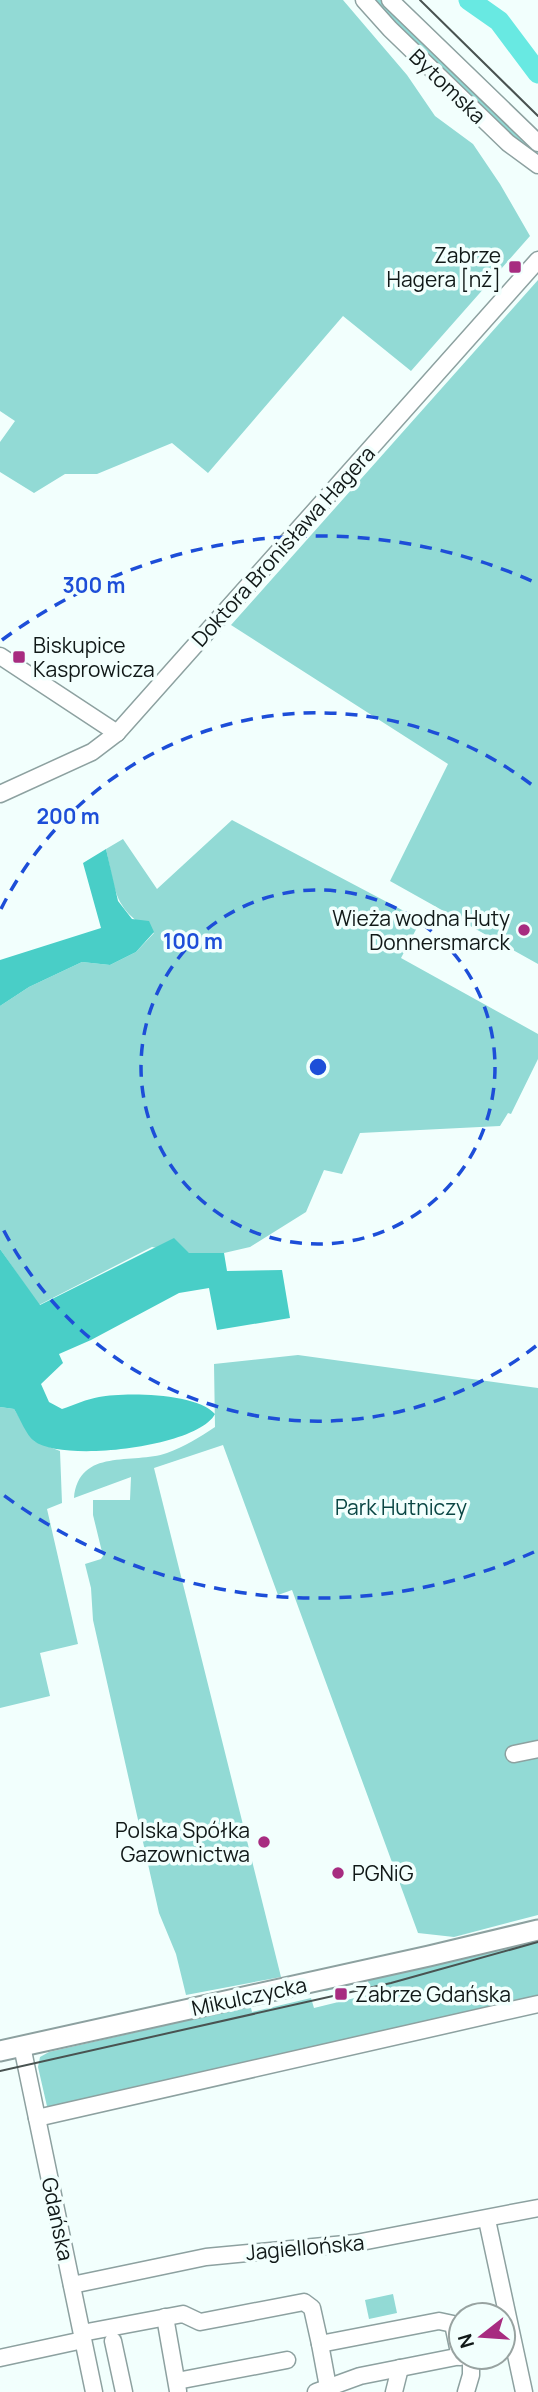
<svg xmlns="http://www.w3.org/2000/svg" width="538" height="2392" viewBox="0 0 538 2392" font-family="Manrope,sans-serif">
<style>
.green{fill:#92dad5}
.forest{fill:#49cec7}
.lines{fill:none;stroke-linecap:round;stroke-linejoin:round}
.river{stroke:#68e9e2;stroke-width:21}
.minor-casing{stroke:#8da1a0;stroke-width:19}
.major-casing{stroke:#8da1a0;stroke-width:23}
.minor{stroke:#fff;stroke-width:16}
.major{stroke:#fff;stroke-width:19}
.tram{stroke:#495351;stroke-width:2}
.ring{fill:none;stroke:#1d4ed8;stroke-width:3.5;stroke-dasharray:12 9}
.poi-dot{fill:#a72c80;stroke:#f2fffd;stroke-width:2.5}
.labels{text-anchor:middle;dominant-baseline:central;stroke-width:7;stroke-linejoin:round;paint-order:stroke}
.street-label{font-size:21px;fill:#111918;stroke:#f2fffd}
.poi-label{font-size:21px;fill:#111918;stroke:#f2fffd;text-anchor:end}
.park-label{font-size:21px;fill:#0a4644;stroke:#f2fffd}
.centre{fill:#1d4ed8;stroke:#f2fffd;stroke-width:3.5}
.ring-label{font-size:21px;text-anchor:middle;font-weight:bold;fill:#1d4ed8;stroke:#f2fffd;stroke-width:7;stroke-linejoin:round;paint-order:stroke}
</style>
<rect width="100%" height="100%" fill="#f2fffd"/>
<g class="green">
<polygon points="0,0 343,0 407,75 435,116 473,144 500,184 530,236 411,371 343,316 208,473 172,443 97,474 65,474 34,493 0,472 0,442 15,421 0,411"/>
<polygon points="373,0 382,0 538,152 536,156 512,138"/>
<polygon points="538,280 538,964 390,881 448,764 231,625"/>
<path d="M232 820 421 920 401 958 538 1034V1059L511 1114 508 1113 500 1126 360 1133 342 1174 324 1170 306 1212 250 1247 224 1253H189L152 1247 39 1305 0 1249V1006L29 987 82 962 110 965 136 952 154 933C113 908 116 893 106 849L123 839 157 889Z"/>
<path d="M298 1355 538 1388V1915L454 1937 418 1933 292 1590 278 1595 223 1445 154 1468 281 1977 186 1995 176 1954 159 1913 93 1620 91 1588 85 1564 101 1559 103 1556 93 1515V1500H130L131 1477 74 1498C79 1447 133 1465 167 1453 184 1447 200 1437 215 1427L214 1364Z"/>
<polygon points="0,1407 14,1409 34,1441 60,1451 62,1503 47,1509 78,1644 40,1653 50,1696 0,1708"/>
<polygon points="538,1938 538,2004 49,2115 38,2067 40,2057 49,2052 233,2010 251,2008 252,2012 311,1998 314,2008 371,1994 368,1981 326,1991 322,1990"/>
<polygon points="393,2294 397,2313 369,2319 365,2300"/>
</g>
<g class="forest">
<polygon points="106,849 118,901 132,919 149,921 154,932 136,952 110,965 82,962 29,987 0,1006 0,960 101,928 83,863"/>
<path d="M174 1238 189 1253H224L227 1271 282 1270 290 1318 217 1330 209 1288 179 1293 91 1340 59 1354 63 1363 41 1384 49 1402 62 1409C74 1405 87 1399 99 1397 125 1392 197 1393 215 1414 198 1447 63 1463 34 1441 26 1435 20 1418 14 1409L0 1407V1249L40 1305Z"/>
</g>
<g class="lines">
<polyline class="river" points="469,0 499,21 538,73"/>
<defs>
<g id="minor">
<polyline points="364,0 390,29 508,143 538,165"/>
<polyline points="390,0 538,143"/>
<polyline points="0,656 117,733"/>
<polyline points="0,794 92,752 117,733 538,260"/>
<polyline points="514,1754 538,1749"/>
<polyline points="22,2046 94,2392"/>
<polyline points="37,2118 538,2004"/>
<polyline points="487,2220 524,2392"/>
<polyline points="72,2285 206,2257 356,2243 538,2208"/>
<polyline points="165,2317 178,2391"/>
<polyline points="82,2333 183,2314 200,2322 304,2302 312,2308 320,2344"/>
<polyline points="113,2341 124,2392"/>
<polyline points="0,2358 83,2340"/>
<polyline points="177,2381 287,2360"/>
<polyline points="328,2387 320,2344 439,2321 453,2324 460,2357"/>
<polyline points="316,2392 360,2376 461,2356"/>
<polyline points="394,2392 400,2368"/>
<polyline points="466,2392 471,2375 471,2357"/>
</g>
<polyline id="major" points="0,2051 429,1956 538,1930"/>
</defs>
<use href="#minor" class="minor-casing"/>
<use href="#major" class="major-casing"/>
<use href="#minor" class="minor"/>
<use href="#major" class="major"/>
<g class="tram">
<polyline points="420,0 538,116"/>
<polyline points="0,2071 391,1983 538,1942"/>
</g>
</g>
<g class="ring">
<circle cx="318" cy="1067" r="177"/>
<path d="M536 1346A354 354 0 0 1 1 1225M1 909A354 354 0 0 1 536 788"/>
<path d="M534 1552A531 531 0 0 1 2 1494M2 640A531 531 0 0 1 534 582"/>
</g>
<g class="poi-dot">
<rect x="508" y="260" width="14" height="14" rx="3.5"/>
<rect x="12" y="650" width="14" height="14" rx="3.5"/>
<circle cx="524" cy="930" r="7"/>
<circle cx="264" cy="1842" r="7"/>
<circle cx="338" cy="1873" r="7"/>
<rect x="334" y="1987" width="14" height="14" rx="3.5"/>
</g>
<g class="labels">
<g class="street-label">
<text transform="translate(448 86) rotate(44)">Bytomska</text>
<text transform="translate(283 546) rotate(-48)">Doktora Bronisława Hagera</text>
<text transform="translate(249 1996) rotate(-12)">Mikulczycka</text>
<text transform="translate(58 2219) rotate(78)">Gdańska</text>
<text transform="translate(305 2247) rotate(-5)">Jagiellońska</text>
</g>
<g class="poi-label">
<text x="501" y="255">Zabrze<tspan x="501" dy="24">Hagera [nż]</tspan></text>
<text x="33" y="645" text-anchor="start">Biskupice<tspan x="33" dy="24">Kasprowicza</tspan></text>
<text x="510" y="918">Wieża wodna Huty<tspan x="510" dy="24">Donnersmarck</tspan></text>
<text x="250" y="1830">Polska Spółka<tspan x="250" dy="24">Gazownictwa</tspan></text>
<text x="352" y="1873" text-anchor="start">PGNiG</text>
<text x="355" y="1994" text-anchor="start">Zabrze Gdańska</text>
</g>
<g class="park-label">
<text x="401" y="1507">Park Hutniczy</text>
</g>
</g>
<circle cx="318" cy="1067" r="10" class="centre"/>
<g class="ring-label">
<text x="94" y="593">300 m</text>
<text x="68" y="824">200 m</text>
<text x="193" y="949">100 m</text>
</g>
<g transform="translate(482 2336) rotate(253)"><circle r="33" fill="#f2fffd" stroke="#98a3a1" stroke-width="2"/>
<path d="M0-5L12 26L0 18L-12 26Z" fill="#a72c80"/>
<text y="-10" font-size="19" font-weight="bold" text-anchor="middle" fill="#111918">N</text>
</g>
</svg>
